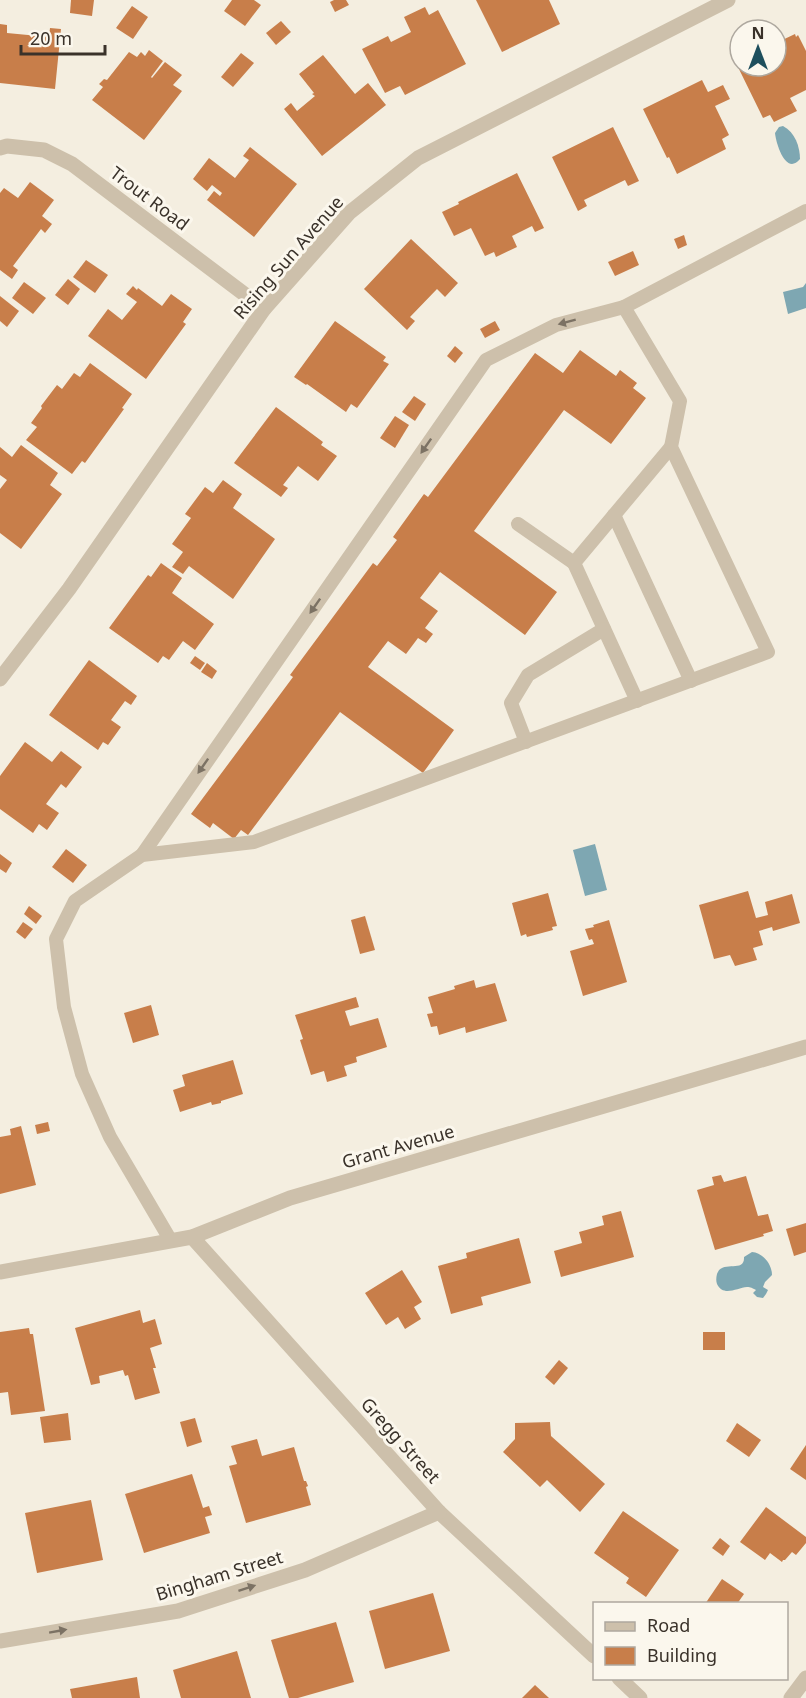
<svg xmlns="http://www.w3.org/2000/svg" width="806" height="1698" viewBox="0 0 806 1698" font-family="'Noto Sans',sans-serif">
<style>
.water{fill:#7ea7b2}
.building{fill:#c87e4a}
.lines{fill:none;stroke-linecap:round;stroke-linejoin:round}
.service{stroke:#cdc0ab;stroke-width:14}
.minor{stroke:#cdc0ab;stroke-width:15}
.oneway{fill:#7c7264}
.labels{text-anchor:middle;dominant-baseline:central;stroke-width:6;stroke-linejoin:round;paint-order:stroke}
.street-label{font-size:18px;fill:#3a322a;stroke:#fbf7ed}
</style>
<rect width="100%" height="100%" fill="#f4eee0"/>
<g class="water">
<path d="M783 126C795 132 800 147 800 159 786 176 776 144 775 133L779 127Z"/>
<polygon points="806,283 806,308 788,314 783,292 803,287"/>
<polygon points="595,844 607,890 585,896 573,850"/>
<path d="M752 1252C763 1253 772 1264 772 1275L765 1282 763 1287 768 1290 766 1294 763 1298 757 1297 753 1293 756 1290C752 1288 751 1287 747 1287 737 1288 723 1297 717 1284 716 1281 716 1278 717 1274 722 1259 745 1274 744 1257Z"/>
</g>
<g class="building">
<polygon points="71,0 94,0 92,16 70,13"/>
<polygon points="232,0 254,0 261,5 245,26 224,11"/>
<polygon points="334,0 346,0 349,5 335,12 330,2"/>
<polygon points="476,0 549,0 560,24 502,52"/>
<polygon points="132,6 148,17 133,39 116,28"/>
<polygon points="425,7 429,15 438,10 466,64 405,95 400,86 385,93 362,49 388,36 391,42 411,32 404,17"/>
<polygon points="281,21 291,32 276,45 266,33"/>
<polygon points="0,24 7,25 7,33 49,37 50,28 61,29 55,89 0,83"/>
<polygon points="795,34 796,37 798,35 806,51 806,90 790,98 797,111 774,122 770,115 763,118 737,65 740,63 740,66 776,66 776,43"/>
<polygon points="149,50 163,61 151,77 152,78 165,62 182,75 173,85 182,91 144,140 92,100 103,87 99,84 104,79 107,80 129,52 137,57 141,52 145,56"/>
<polygon points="241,53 254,63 233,87 221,77"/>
<polygon points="323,55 355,94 368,83 386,105 322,156 284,109 291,103 297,111 315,96 312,94 314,93 299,74"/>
<polygon points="702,80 708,92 723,85 730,99 715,106 729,135 722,139 726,149 677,174 669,157 667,158 643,109"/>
<polygon points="613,127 639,181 628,186 625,180 584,200 587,206 578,211 552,157"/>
<polygon points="250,147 297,184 254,237 207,200 214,191 220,196 222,193 212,185 207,191 193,179 209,158 235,178 249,160 243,156"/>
<polygon points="517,173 544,228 535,232 532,226 512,236 517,247 496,257 494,252 485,256 471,228 454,236 442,212 459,204 458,202"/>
<polygon points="30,182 54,200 42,216 52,224 45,233 41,229 13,266 18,270 12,279 0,270 0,193 4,188 18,198"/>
<polygon points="684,235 687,245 678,249 674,239"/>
<polygon points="411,239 458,283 445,297 437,289 410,317 415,321 407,330 364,289"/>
<polygon points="633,251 639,265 615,276 608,262"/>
<polygon points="86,260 108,275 95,293 73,277"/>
<polygon points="68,279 80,289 68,305 55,295"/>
<polygon points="24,282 46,298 33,314 12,298"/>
<polygon points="133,286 137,290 138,288 162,306 171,294 192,309 183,322 186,324 146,379 88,336 108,309 122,320 137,302 126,294"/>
<polygon points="0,296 19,311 7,327 0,321"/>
<polygon points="335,321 386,357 383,361 389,364 357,408 351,404 346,412 307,384 306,385 294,377"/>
<polygon points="495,321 500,330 485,338 480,329"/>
<polygon points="455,346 463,353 455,363 447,356"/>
<polygon points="580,350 616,376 620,370 637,383 633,388 646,398 611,444 564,410 474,531 557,592 525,635 440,572 420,598 438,611 425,628 433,634 426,643 418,638 406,654 388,641 368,667 454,730 423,773 340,712 248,835 241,830 234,839 213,823 210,828 191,814 293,677 290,675 373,563 377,566 397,540 393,537 424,494 428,497 535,353 563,373"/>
<polygon points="90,363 132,394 122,408 124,409 85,463 82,461 72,474 26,440 37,427 31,423 42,408 41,406 57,385 62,389 74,373 80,377"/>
<polygon points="414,396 426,404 415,421 402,412"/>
<polygon points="276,407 323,442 321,445 337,456 318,481 298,466 283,485 288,488 281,497 234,463"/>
<polygon points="395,416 409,425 395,448 380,438"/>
<polygon points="21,445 58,473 50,485 62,494 21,549 0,533 0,489 7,480 0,475 0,447 12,457"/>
<polygon points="223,480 242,494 233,508 275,539 233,599 189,566 183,574 172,567 183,552 172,544 191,518 185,514 205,487 213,493"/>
<polygon points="161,563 182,578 172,593 214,624 195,650 183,641 169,660 163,656 158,663 109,628 148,575 151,577"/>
<polygon points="195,656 205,663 200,670 190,663"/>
<polygon points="89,660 137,696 131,705 125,701 111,720 121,727 108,745 103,742 98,750 49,715"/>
<polygon points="207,663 217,671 212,679 201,672"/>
<polygon points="25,742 52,762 61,751 82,767 66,788 61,784 46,804 59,813 47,830 39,824 33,833 0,809 0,776"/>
<polygon points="66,849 87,865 73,883 52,867"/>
<polygon points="0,854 12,863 6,873 0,869"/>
<polygon points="748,891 756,918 768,915 765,902 792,894 800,923 773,931 772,927 759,931 763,945 753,948 757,960 735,966 730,955 714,959 699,905"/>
<polygon points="548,893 557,926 552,927 553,930 527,937 526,934 521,936 512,903"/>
<polygon points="29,906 42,916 36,924 24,914"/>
<polygon points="365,916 375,950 360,954 351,920"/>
<polygon points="609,920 627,982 583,996 570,951 594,944 592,939 589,940 585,929 594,927 593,925"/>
<polygon points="23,922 33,929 25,939 16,932"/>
<polygon points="474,980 476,988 495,983 507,1021 466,1033 465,1027 439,1035 437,1026 431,1027 427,1014 433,1013 428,997 455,989 454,986"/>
<polygon points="356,997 359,1007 345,1011 350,1026 378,1018 387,1047 356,1057 357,1062 344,1066 347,1076 327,1082 324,1071 311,1075 300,1040 303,1039 295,1015"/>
<polygon points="151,1005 159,1035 133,1043 124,1013"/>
<polygon points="233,1060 243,1094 221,1101 221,1103 212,1105 211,1102 180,1112 173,1090 185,1086 182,1075"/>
<polygon points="48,1122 50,1131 37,1134 35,1125"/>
<polygon points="21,1126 36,1185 0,1194 0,1137 11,1135 10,1129"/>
<polygon points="721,1175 724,1182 746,1176 758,1216 768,1214 773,1231 763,1234 764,1236 715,1250 697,1190 714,1185 712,1177"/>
<polygon points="621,1211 634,1257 561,1277 554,1251 582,1243 579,1232 604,1225 602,1216"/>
<polygon points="806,1223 806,1252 794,1256 786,1229"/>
<polygon points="519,1238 531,1283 481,1297 483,1305 451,1314 438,1266 467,1258 466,1253"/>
<polygon points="402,1270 422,1302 414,1307 421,1319 405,1329 398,1317 386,1325 365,1293"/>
<polygon points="140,1310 143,1323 155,1319 162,1344 150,1348 156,1368 153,1368 160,1393 135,1400 128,1375 125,1376 123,1370 99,1376 100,1383 91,1385 75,1328"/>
<polygon points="29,1328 30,1334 33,1334 45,1411 11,1415 8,1392 0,1393 0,1332"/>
<rect x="703" y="1332" width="22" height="18"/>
<polygon points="559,1360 568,1368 554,1385 545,1377"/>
<polygon points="68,1413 71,1440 44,1443 40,1417"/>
<polygon points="195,1418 202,1442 187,1447 180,1422"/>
<polygon points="550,1422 551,1436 605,1484 580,1512 547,1480 540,1487 503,1452 515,1439 515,1423"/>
<polygon points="737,1423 761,1440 749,1457 726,1441"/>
<polygon points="257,1439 262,1456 294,1447 304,1481 306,1481 308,1486 306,1487 311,1505 246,1523 229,1466 237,1464 231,1446"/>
<polygon points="806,1445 806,1480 790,1469"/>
<polygon points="192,1474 203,1508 209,1506 212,1515 205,1517 210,1533 144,1553 125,1494"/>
<polygon points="91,1500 103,1560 37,1573 25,1513"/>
<polygon points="766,1507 806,1537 806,1543 796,1555 792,1552 785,1560 783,1560 782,1562 770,1553 765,1560 740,1542"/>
<polygon points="623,1511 679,1550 646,1597 626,1583 629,1578 594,1553"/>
<polygon points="720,1538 730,1546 723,1556 712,1548"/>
<polygon points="722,1579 744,1594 737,1604 705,1604"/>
<polygon points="433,1593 450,1651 385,1669 369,1611"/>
<polygon points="336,1622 354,1682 298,1698 289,1698 271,1640"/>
<polygon points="237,1651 251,1698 181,1698 173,1670"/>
<polygon points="137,1677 140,1698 72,1698 70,1689"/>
<polygon points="535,1685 549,1698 522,1698"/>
</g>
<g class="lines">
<g class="service">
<polyline points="614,515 691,681"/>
<polyline points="518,524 574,563"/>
<polyline points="637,701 574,563 671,447"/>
<polyline points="526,742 511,703 528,675 604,629"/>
<polyline points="142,855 486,360 556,325 624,307"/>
<polyline points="171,1241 110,1137 82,1074 64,1007 56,939 75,901 142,855 254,842 768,652 671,447 680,401 624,307 806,211"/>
</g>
<g class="minor">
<polyline points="0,148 7,146 44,150 72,164 264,309"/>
<polyline points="0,679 69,589 264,309 349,213 418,158 728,0"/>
<polyline points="192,1237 439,1512 594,1656"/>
<polyline points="0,1272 192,1237 290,1198 806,1047"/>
<polyline points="0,1641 178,1611 305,1570 439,1512"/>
<polyline points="619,1678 640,1698"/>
<polyline points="791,1698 806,1678"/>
</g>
</g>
<defs><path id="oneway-solid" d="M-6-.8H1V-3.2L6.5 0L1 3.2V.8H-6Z" transform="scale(1.5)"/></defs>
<g class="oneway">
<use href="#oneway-solid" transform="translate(567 322) rotate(165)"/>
<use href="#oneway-solid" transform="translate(426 446) rotate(125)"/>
<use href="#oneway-solid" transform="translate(315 606) rotate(125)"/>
<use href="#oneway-solid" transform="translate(203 766) rotate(125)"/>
<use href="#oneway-solid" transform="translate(247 1588) rotate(-18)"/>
<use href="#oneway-solid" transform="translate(58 1631) rotate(-10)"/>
</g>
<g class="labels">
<g class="street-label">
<text transform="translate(150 198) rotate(37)">Trout Road</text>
<text transform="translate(288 257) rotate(-49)">Rising Sun Avenue</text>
<text transform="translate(398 1146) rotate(-16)">Grant Avenue</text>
<text transform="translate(401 1440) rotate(48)">Gregg Street</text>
<text transform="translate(219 1575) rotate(-17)">Bingham Street</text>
</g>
</g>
<rect x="593" y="1602" width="195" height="78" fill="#fbf7ed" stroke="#aea89f" stroke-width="1.5"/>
<rect x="605" y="1622" width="30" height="9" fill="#cdc0ab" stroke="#aea89f" stroke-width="1.5"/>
<text x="647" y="1632" font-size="18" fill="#3a322a">Road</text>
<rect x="605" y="1647" width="30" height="18" fill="#c87e4a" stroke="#aea89f" stroke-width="1.5"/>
<text x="647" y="1662" font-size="18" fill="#3a322a">Building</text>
<g transform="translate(758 48)"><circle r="28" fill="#fbf7ed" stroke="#aea89f" stroke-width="1.5"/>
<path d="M0-4.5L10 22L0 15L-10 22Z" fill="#1e4f5d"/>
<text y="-9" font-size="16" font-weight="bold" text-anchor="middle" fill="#3a322a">N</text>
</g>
<path d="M21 45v9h84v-9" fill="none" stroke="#3a322a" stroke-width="3"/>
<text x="30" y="45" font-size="18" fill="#3a322a" stroke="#fbf7ed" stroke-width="4.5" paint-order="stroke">20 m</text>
</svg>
